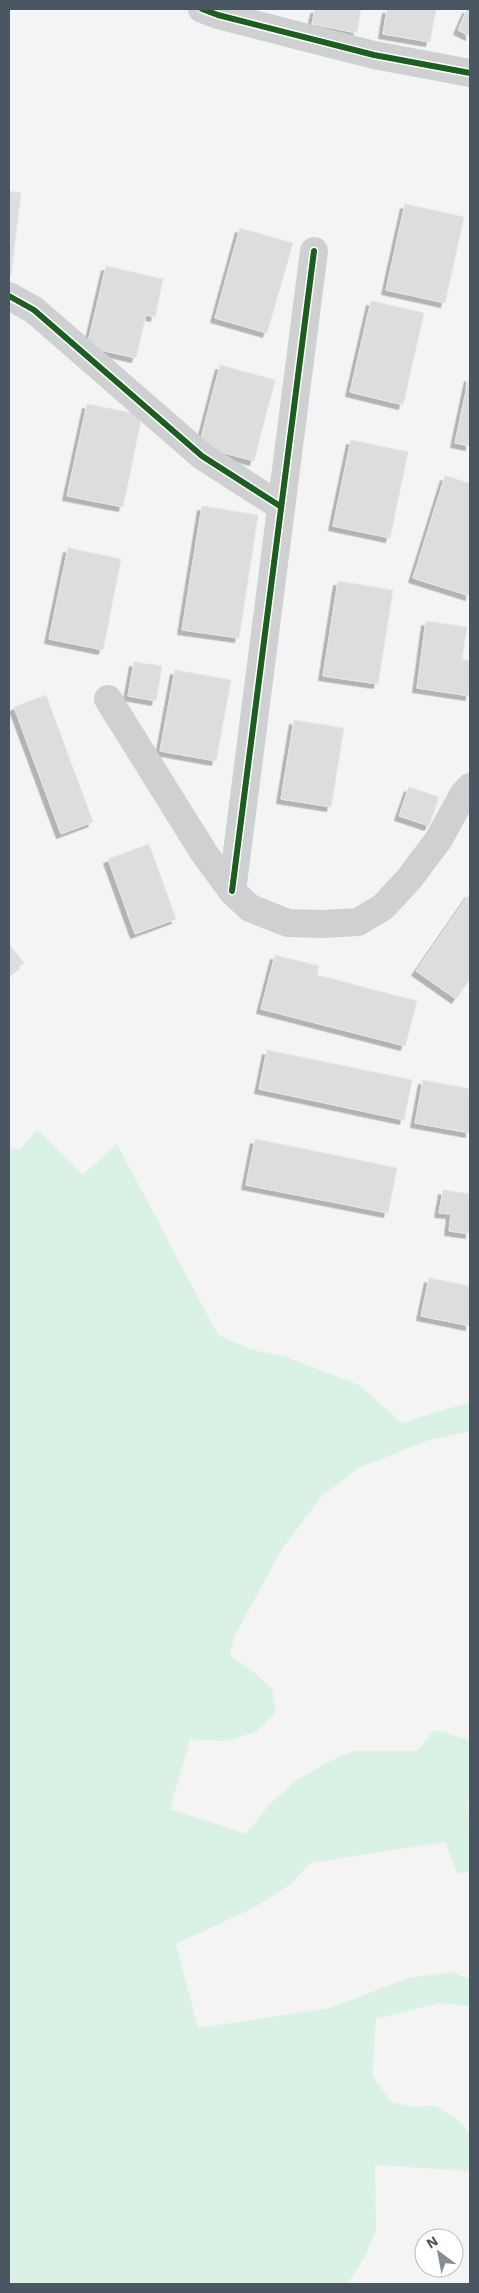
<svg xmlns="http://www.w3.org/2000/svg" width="479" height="2293" viewBox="0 0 479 2293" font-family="'Work Sans',sans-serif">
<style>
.green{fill:#d9f2e3}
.building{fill:#ddddde;stroke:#e5e6e7;filter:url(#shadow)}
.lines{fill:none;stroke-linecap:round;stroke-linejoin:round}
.minor{stroke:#ced0d2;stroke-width:28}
.cycleway-casing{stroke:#fff;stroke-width:9}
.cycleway{stroke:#1b5e20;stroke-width:6}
</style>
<defs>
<filter id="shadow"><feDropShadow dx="-4.5" dy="4.5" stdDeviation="0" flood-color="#0004"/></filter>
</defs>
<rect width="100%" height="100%" fill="#f4f4f4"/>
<polygon class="green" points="37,1130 83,1175 117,1144 218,1335 250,1349 286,1357 359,1385 402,1423 470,1402 470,1431 426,1441 359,1468 322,1496 282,1549 234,1637 230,1656 253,1671 272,1689 276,1712 255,1732 227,1741 190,1739 170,1809 246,1834 269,1805 297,1780 330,1761 353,1751 417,1751 434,1730 470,1740 470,1797 468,1797 470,1872 457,1873 445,1842 310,1863 291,1884 255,1907 176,1944 198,2028 330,2008 408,1978 451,1972 470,1979 470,2006 439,2003 376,2019 372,2075 391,2102 413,2107 436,2106 458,2120 470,2134 470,2171 375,2165 376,2230 365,2257 347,2284 9,2284 9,1148 21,1149"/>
<g class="building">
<polygon points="315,9 361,9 357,33 312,24"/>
<polygon points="387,9 436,9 430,42 383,34"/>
<polygon points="467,9 470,9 470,36 458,30"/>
<polygon points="9,191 21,193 11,275 9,274"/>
<polygon points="405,204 464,217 445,303 386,290"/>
<polygon points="240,228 293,243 267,333 215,318"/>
<polygon points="106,266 163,279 155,317 146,315 136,358 87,347"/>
<polygon points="371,301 424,313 403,405 350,392"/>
<polygon points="220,365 275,380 254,461 199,446"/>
<polygon points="469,377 470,377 470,446 455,443"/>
<polygon points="87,404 142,415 123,507 67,496"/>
<polygon points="351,440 408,452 390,538 333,526"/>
<polygon points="445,476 470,483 470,596 413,578"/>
<polygon points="202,506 258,515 239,638 182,630"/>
<polygon points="68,548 121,559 103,650 49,639"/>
<polygon points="338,581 393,590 378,684 323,676"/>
<polygon points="426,621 467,627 462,659 470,661 470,696 417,688"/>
<polygon points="134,662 162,666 156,701 128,696"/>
<polygon points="175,670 231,680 216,761 160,751"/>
<polygon points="46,695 93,822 61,834 14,707"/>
<polygon points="294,720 344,728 331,807 281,799"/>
<polygon points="409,787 439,797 429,826 399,816"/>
<polygon points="149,844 176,919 135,934 108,859"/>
<polygon points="470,893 470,979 456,999 416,971"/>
<polygon points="9,944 24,963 9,975"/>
<polygon points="275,955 319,966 317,975 417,1001 405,1046 261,1009"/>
<polygon points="267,1050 412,1080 404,1120 259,1089"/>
<polygon points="423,1080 470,1089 470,1133 415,1123"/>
<polygon points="255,1139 397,1168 388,1213 246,1185"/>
<polygon points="443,1190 470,1194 470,1234 449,1231 451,1214 439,1213"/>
<polygon points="429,1278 470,1286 470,1326 421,1316"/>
</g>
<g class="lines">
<g class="minor">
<polyline points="202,9 218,15 374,55 470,73"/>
<polyline points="9,296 34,310 202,456 280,506"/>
<polyline points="108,699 204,853 232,891 250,908 288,923 323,924 358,922 383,907 409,879 439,839 463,795 470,787"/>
<polyline points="232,891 314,251"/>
</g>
<defs>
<g id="cycleway">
<polyline points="202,9 218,15 374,55 470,73"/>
<polyline points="9,296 34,310 202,456 280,506"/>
<polyline points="232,891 314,251"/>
</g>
</defs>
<use href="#cycleway" class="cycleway-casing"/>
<use href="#cycleway" class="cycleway"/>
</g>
<rect width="479" height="2293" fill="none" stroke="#4a5661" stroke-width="20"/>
<g transform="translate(439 2253) rotate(328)"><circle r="24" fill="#ffffff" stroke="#b7bbc0"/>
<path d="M0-4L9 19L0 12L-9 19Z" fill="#868d94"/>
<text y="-8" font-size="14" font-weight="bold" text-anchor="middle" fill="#4a5661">N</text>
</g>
</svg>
